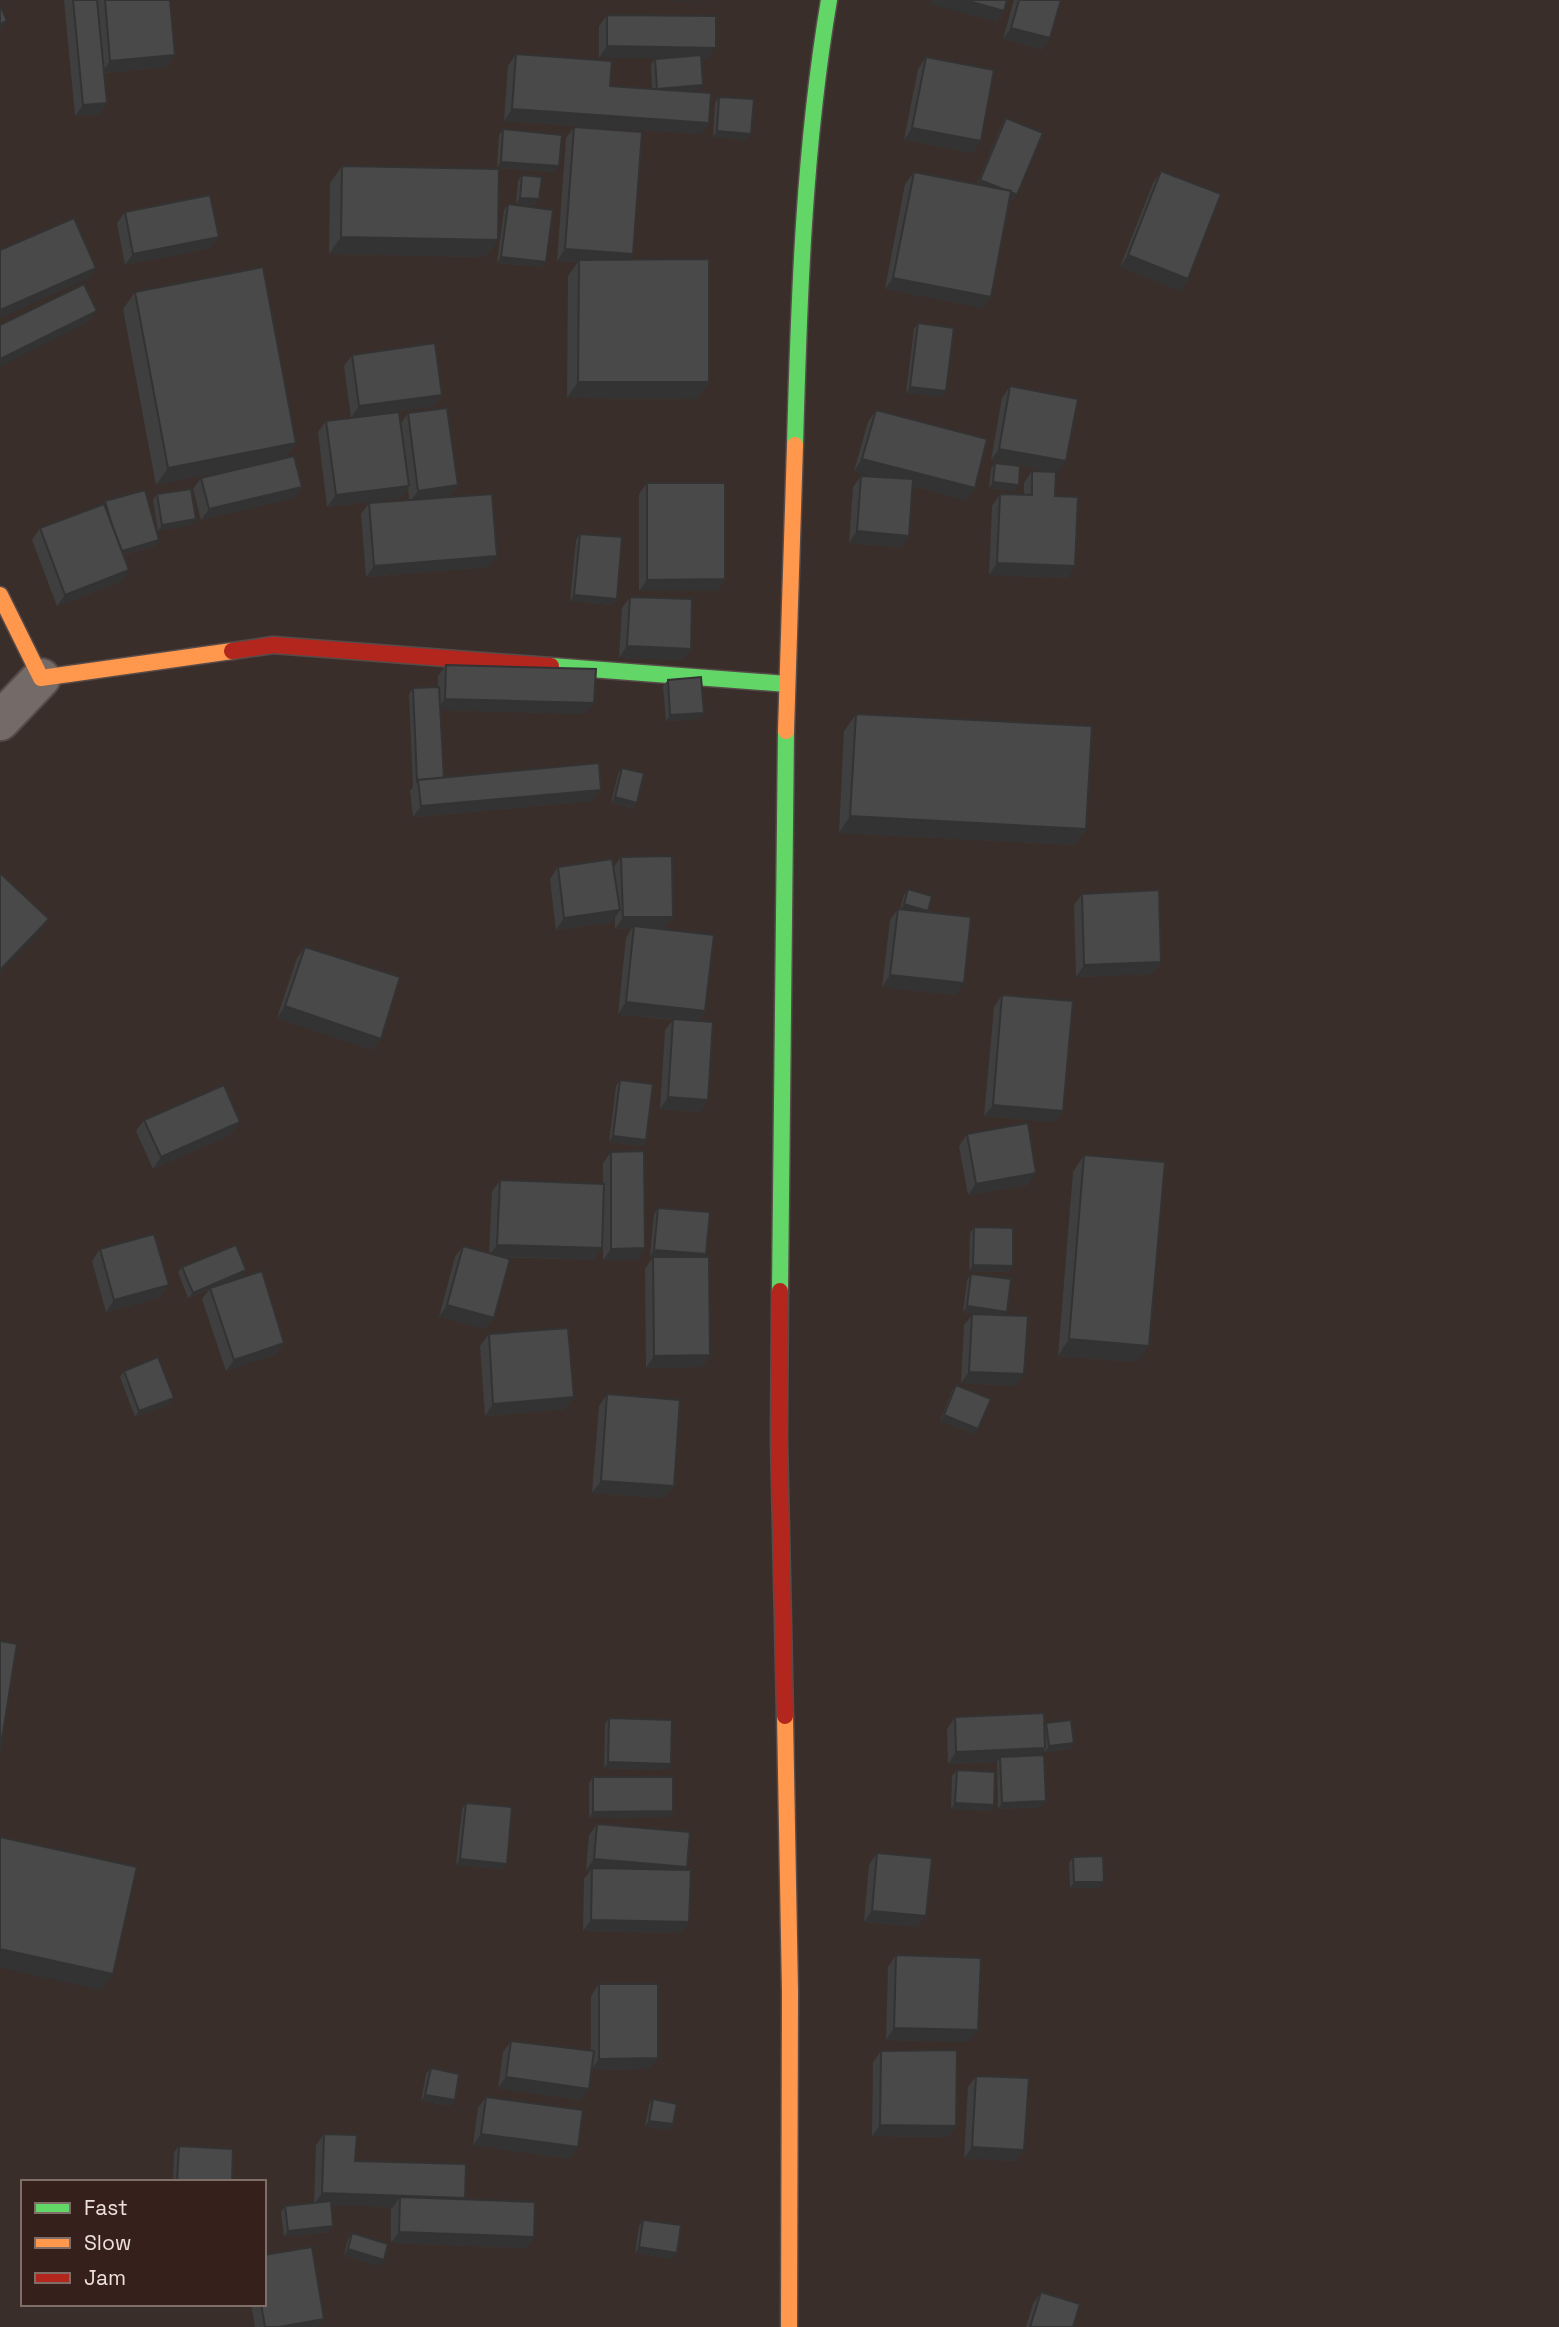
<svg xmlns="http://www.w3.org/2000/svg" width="1559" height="2327" viewBox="0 0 1559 2327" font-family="'Space Grotesk',sans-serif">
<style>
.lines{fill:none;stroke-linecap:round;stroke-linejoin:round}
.street-casing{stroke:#564b49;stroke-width:42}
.fast-casing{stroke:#564b49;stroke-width:19}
.slow-casing{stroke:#564b49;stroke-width:19}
.jam-casing{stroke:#564b49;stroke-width:19}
.street{stroke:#746a67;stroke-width:38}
.fast{stroke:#63d668;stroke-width:16}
.slow{stroke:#ff974d;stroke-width:16}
.jam{stroke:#b3261e;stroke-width:16}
.wall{fill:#3f3f3f}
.shaded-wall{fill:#333}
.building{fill:#494949;stroke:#333;stroke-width:2}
</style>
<rect width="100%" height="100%" fill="#3a2e2b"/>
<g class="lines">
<defs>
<polyline id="street" points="0,721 41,678"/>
<g id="fast">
<path d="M795 445C799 296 804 147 829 0"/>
<polyline points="551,666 787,684"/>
<polyline points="780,1291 786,731"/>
</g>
<g id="slow">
<polyline points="0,595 41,678 232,651"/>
<polyline points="786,731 795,445"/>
<polyline points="785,1716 790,1992 789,2327"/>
</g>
<g id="jam">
<polyline points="232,651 273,645 551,666"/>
<polyline points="780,1291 779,1438 785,1716"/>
</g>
</defs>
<use href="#street" class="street-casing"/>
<use href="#fast" class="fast-casing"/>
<use href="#slow" class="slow-casing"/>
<use href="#jam" class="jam-casing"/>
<use href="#street" class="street"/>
<use href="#fast" class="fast"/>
<use href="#slow" class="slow"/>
<use href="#jam" class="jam"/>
</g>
<g class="wall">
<polygon points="64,0 170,0 167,67 104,73 107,103 99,114 75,116"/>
<polygon points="1014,0 1061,0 1050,38 1042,50 1003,39"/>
<polygon points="607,15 708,59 701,59 699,91 687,92 709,123 701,134 504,121 508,66 516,54 610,86 652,89 651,64 655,59 656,58 599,58 599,26"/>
<polygon points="926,57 973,153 904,140 918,69"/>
<polygon points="719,97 747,140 713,137 715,103"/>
<polygon points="1006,118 1017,195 1013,201 1010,199 991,297 983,308 885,289 905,184 914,172 977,184 1002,124"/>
<polygon points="574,127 633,254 629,259 709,382 697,399 567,398 568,276 578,262 557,261 566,138"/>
<polygon points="503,129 559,166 555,172 497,168 499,135"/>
<polygon points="342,166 486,257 329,254 330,183"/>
<polygon points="1161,171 1188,279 1180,291 1120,267 1153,183"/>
<polygon points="522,175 539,199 535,205 516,204 518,181"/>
<polygon points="508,204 542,267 497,263 504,210"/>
<polygon points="125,212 211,248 125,265 117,223"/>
<polygon points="135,292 296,443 285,458 302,487 294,498 201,520 193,489 201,478 254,465 156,485 123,309"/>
<polygon points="918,323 942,397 906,393 914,329"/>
<polygon points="352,355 434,406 351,418 344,366"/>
<polygon points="1010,386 1058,473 991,460 1002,398"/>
<polygon points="876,410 967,500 912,486 909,536 901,547 849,543 853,487 861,476 878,477 854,471 868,422"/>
<polygon points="408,413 458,485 450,496 442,497 489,567 366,577 361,514 369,503 409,500 408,488 401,498 327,507 318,432 326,421 401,423"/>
<polygon points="995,463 1015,491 989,488 991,469"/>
<polygon points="1032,471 1055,496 1075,566 1067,578 989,575 992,506 1000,494 1024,495 1024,483"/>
<polygon points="647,483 725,579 717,591 639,591 639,494"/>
<polygon points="157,494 192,525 158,531 153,500"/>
<polygon points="105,501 155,546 123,555 121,582 57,606 32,540 40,528 103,505"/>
<polygon points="580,534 617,599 612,605 570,601 576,540"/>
<polygon points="630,597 691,649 683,660 619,658 622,608"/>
<polygon points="446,665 586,714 440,710 444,778 593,801 413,817 410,791 413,787 409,694 413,688 438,687 438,676"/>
<polygon points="668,680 700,719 666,721 663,686"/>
<polygon points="856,714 1086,829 1075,845 839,833 844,731"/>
<polygon points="622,768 633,809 611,803 618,774"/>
<polygon points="621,857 665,928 650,928 705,1011 698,1021 700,1112 660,1109 665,1030 673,1020 618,1014 626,938 632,928 615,929 615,917 612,922 556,930 550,879 558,867 613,868"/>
<polygon points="908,889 927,912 956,995 882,987 890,920 898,909 900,909 904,895"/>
<polygon points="1082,894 1161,962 1153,974 1076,977 1074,905"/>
<polygon points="305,947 373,1050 277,1018 297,958"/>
<polygon points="1002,995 1055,1122 984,1116 994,1007"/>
<polygon points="620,1080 646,1140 642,1146 609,1142 616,1086"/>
<polygon points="144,1120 232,1134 153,1169 136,1131"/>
<polygon points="967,1134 1028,1185 968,1195 959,1146"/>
<polygon points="611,1152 645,1248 637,1260 603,1260 603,1218 594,1260 501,1257 486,1329 439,1317 455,1257 463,1246 489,1253 492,1192 500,1180 603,1184 603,1163"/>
<polygon points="1084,1155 1138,1362 1058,1356 1073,1172"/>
<polygon points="658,1208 706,1254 704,1257 710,1355 702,1367 646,1368 645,1269 653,1257 668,1257 650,1256 654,1214"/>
<polygon points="974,1227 1009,1272 969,1271 970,1233"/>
<polygon points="100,1249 161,1297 106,1312 92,1261"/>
<polygon points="182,1267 242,1276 224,1283 284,1343 276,1354 226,1371 202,1299 209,1290 188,1298 178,1272"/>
<polygon points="971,1274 1004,1315 1024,1374 1016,1386 961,1383 964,1325 973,1314 963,1312 967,1280"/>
<polygon points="489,1334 566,1409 485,1416 480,1346"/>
<polygon points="124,1371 170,1404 135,1417 120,1377"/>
<polygon points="956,1385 978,1429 974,1434 940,1421 952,1391"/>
<polygon points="607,1394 674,1486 665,1498 592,1493 599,1406"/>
<polygon points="955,1717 1044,1726 1046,1723 1074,1743 1069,1749 1045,1752 1044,1750 1040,1755 1042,1807 998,1809 997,1762 948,1764 947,1729"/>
<polygon points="609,1718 667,1770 604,1768 605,1724"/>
<polygon points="957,1770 994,1805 989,1811 951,1809 952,1776"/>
<polygon points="593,1777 673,1811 669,1817 589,1818 589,1783"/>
<polygon points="466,1803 507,1864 502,1869 456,1865 462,1809"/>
<polygon points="597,1824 685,1870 689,1922 681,1933 583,1931 584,1879 590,1871 586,1870 589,1835"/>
<polygon points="877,1853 918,1927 864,1922 869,1865"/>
<polygon points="1073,1857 1100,1888 1070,1888 1069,1863"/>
<polygon points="896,1955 970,2042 886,2040 888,1967"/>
<polygon points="599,1984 649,2069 592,2070 581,2100 498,2088 503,2052 511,2041 591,2051 591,1996"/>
<polygon points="881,2051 956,2126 948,2137 872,2136 873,2062"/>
<polygon points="431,2068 451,2106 421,2101 426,2074"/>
<polygon points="976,2076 1024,2150 1016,2161 964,2158 968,2087"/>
<polygon points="486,2097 570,2159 473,2145 478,2108"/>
<polygon points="653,2099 673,2124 669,2130 645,2126 649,2105"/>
<polygon points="324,2134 355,2161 465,2198 463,2199 534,2237 526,2248 391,2243 391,2209 393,2207 331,2205 329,2232 284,2237 281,2212 285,2206 314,2203 316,2145"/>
<polygon points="179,2146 232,2182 173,2182 174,2152"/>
<polygon points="643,2220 673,2259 635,2253 639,2226"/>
<polygon points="352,2233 379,2266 344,2255 348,2239"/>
<polygon points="1041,2292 1073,2327 1026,2327 1033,2304"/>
<polygon points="251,2304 264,2304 318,2327 255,2327"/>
</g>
<g class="shaded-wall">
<polygon points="672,0 730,0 671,1"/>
<polygon points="931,0 965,0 1004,11 996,22 929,4"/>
<polygon points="7,21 0,30 0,24"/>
<polygon points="1011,28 1050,38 1042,50 1003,39"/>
<polygon points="607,46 716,48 708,59 599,58"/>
<polygon points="175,55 167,67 102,73 110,61"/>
<polygon points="703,85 699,91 652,94 657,89"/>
<polygon points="107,103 99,114 75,116 83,105"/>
<polygon points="512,109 709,123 701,134 504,121"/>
<polygon points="912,128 981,141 973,153 904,140"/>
<polygon points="717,131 751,134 747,140 713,137"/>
<polygon points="501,162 559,166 555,172 497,168"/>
<polygon points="980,180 1017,195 1013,201 976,186"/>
<polygon points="520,198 539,199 535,205 516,204"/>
<polygon points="219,237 211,248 125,265 133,254"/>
<polygon points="341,237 498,240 486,257 329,254"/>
<polygon points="565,249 633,254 625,265 579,260 578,262 557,261"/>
<polygon points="1128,255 1188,279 1180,291 1120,267"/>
<polygon points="501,257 546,262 542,267 497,263"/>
<polygon points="96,268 88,279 0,318 0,310"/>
<polygon points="893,278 991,297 983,308 885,289"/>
<polygon points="97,311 89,322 0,367 0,359"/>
<polygon points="578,382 709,382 697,399 567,398"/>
<polygon points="910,387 946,391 942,397 906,393"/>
<polygon points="442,395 434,406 351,418 359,406"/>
<polygon points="296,443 284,459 156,485 168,468"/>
<polygon points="999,449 1066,461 1058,473 991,460"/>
<polygon points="862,459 975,488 967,500 854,471"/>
<polygon points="993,482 1019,485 1015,491 989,488"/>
<polygon points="458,485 450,496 410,502 418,491"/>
<polygon points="409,486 401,498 327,507 336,495"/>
<polygon points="302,487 294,498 201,520 209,509"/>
<polygon points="196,519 192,525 158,531 162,525"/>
<polygon points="857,531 909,536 901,547 849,543"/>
<polygon points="159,540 155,546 115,557 119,552"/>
<polygon points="497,556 489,567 366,577 374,566"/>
<polygon points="997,563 1075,566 1067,578 989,575"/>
<polygon points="129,570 121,582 57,606 65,595"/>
<polygon points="725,579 717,591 639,591 647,580"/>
<polygon points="574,595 617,599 612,605 570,601"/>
<polygon points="627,646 691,649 683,660 619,658"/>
<polygon points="445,699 594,703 586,714 437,710"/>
<polygon points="704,713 700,719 666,721 670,715"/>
<polygon points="601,790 593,801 413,817 421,806"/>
<polygon points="615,797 637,803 633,809 611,803"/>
<polygon points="850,816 1086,829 1075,845 839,833"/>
<polygon points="904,904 928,911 924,917 900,910"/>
<polygon points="620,910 612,922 556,930 564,918"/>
<polygon points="623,917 673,917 665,928 633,928 634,926 632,928 615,929"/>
<polygon points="49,919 41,931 0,973 0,970"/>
<polygon points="1161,962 1153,974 1076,977 1084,965"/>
<polygon points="890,975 964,983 956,995 882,987"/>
<polygon points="626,1002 705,1011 697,1022 618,1014"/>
<polygon points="285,1006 381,1039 373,1050 277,1018"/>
<polygon points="668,1097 708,1100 700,1112 660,1109"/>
<polygon points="993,1105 1063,1111 1055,1122 984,1116"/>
<polygon points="240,1122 232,1134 153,1169 161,1157"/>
<polygon points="613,1136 646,1140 642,1146 609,1142"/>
<polygon points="1036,1173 1028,1185 968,1195 976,1184"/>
<polygon points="497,1245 602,1248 594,1260 489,1256"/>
<polygon points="645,1248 637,1260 603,1260 611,1249"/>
<polygon points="654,1250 706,1254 702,1260 650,1256"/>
<polygon points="973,1265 1013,1266 1009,1272 969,1271"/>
<polygon points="246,1270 242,1276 211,1289 210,1288 209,1290 188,1298 193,1293"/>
<polygon points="169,1285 161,1297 106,1312 114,1300"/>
<polygon points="447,1305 494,1318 486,1329 439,1317"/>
<polygon points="967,1306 1007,1312 1002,1318 963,1312"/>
<polygon points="1069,1339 1149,1346 1138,1362 1058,1356"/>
<polygon points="284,1343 276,1354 226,1371 234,1360"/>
<polygon points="710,1355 702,1367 646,1368 654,1356"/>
<polygon points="969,1372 1024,1374 1016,1386 961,1383"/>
<polygon points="574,1397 566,1409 485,1416 493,1404"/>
<polygon points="174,1398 170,1404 135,1417 139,1411"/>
<polygon points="944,1415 978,1429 974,1434 940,1421"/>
<polygon points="601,1481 674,1486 665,1498 592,1493"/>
<polygon points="1074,1743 1069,1749 1045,1752 1049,1746"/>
<polygon points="1045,1748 1037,1760 1000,1757 997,1762 948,1764 956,1752"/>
<polygon points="608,1762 671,1764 667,1770 604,1768"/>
<polygon points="1046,1801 1042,1807 998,1809 1002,1803"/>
<polygon points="955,1803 994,1805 989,1811 951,1809"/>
<polygon points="673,1811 669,1817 589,1818 593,1812"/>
<polygon points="460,1859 507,1864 502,1869 456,1865"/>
<polygon points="594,1859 687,1867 679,1879 592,1868 590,1871 586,1870"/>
<polygon points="1074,1882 1104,1882 1100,1888 1070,1888"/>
<polygon points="872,1911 926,1916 918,1927 864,1922"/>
<polygon points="591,1920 689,1922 681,1933 583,1931"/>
<polygon points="0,1949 113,1974 102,1990 0,1968"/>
<polygon points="894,2028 978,2030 970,2042 886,2040"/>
<polygon points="658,2058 649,2069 591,2070 599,2059"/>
<polygon points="506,2077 589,2089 581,2100 498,2088"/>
<polygon points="425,2095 455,2100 451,2106 421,2101"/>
<polygon points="649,2121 673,2124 669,2130 645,2126"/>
<polygon points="880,2125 956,2126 948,2137 872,2136"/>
<polygon points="481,2134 578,2147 570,2159 473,2145"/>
<polygon points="972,2147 1024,2150 1016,2161 964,2158"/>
<polygon points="322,2193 465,2198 457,2209 400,2197 393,2207 314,2205"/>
<polygon points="333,2226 329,2232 284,2237 288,2231"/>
<polygon points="399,2232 534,2237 526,2248 391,2243"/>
<polygon points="639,2247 677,2253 673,2259 635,2253"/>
<polygon points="348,2249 384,2260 379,2266 344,2255"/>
<polygon points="324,2319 318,2327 279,2327"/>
</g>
<g class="building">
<polygon points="73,0 97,0 107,103 83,105"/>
<polygon points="105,0 170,0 175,55 110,61"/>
<polygon points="965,0 1007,0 1004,11"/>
<polygon points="1019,0 1061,0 1050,38 1011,28"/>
<polygon points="0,5 7,21 0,24"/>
<polygon points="607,15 716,16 716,48 607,46"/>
<polygon points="516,54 612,61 610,86 711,93 709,123 512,109"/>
<polygon points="701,55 703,85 657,89 655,59"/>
<polygon points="926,57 994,70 981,141 912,128"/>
<polygon points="719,97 754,99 751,134 717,131"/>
<polygon points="1006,118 1043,133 1017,195 1011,192 1011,191 1003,189 980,180"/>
<polygon points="574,127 642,132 633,254 565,249"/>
<polygon points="503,129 562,135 559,166 501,162"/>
<polygon points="342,166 499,169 498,240 341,237"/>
<polygon points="1161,171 1221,194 1188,279 1128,255"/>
<polygon points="914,172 1011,191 991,297 893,278"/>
<polygon points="522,175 542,177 539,199 520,198"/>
<polygon points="210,195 219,237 133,254 125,212"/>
<polygon points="508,204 553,210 546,262 501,257"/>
<polygon points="74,218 96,268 0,310 0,250"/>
<polygon points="709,259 709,382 578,382 579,260"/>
<polygon points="263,267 296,443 168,468 135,292"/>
<polygon points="84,284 97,311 0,359 0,325"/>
<polygon points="918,323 954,328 946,391 910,387"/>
<polygon points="435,343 442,395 359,406 352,355"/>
<polygon points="1010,386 1078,399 1066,461 999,449"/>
<polygon points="447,408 458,485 418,491 408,413"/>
<polygon points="876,410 987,439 975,488 862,459"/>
<polygon points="399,412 409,486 336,495 326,421"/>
<polygon points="294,456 302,487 209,509 201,478"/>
<polygon points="995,463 1020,466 1019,485 993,482"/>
<polygon points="1032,471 1056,472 1055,496 1078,497 1075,566 997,563 1000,494 1032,495"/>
<polygon points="861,476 913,479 909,536 857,531"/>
<polygon points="647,483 725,483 725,579 647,580"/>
<polygon points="191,489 196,519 162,525 157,494"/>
<polygon points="145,490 159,540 122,551 112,525 105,501"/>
<polygon points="492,494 497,556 374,566 369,503"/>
<polygon points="104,504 129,570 65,595 40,528"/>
<polygon points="580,534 622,537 617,599 574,595"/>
<polygon points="630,597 692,599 691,649 627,646"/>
<polygon points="446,665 596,669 594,703 445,699"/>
<polygon points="701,677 704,713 670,715 668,680"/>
<polygon points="439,687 444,778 418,780 417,781 413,688"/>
<polygon points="856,714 1092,726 1086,829 850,816"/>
<polygon points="599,763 601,790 421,806 418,780"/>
<polygon points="622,768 644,773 637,803 615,797"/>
<polygon points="672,856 673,917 623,917 621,857"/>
<polygon points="612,859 620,910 564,918 558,867"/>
<polygon points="0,873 49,919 0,970"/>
<polygon points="908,889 932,896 928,911 904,904"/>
<polygon points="1159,890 1161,962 1084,965 1082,894"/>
<polygon points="898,909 971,917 964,983 890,975"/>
<polygon points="634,926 714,935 705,1011 626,1002"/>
<polygon points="305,947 400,977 381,1039 285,1006"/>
<polygon points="1002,995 1073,1001 1063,1111 993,1105"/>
<polygon points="673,1019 713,1022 708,1100 668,1097"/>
<polygon points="620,1080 653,1084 646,1140 613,1136"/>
<polygon points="224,1085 240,1122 161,1157 144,1120"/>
<polygon points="1028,1123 1036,1173 976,1184 967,1134"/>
<polygon points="644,1151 645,1248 611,1249 611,1152"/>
<polygon points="1084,1155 1165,1162 1149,1346 1069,1339"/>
<polygon points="500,1180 604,1184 602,1248 497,1245"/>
<polygon points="658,1208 710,1212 706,1254 654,1250"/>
<polygon points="974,1227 1013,1228 1013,1266 973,1265"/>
<polygon points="154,1234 169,1285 114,1300 100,1249"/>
<polygon points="236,1245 246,1270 193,1293 182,1267"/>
<polygon points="463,1246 510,1259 494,1318 447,1305"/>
<polygon points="653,1257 709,1257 710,1355 654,1356"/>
<polygon points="262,1271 284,1343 234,1360 210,1288"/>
<polygon points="971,1274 1011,1279 1007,1312 967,1306"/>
<polygon points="972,1314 1028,1316 1024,1374 969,1372"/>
<polygon points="568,1328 574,1397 493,1404 489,1334"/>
<polygon points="158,1357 174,1398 139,1411 124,1371"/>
<polygon points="956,1385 991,1399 978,1429 944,1415"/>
<polygon points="607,1394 680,1400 674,1486 601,1481"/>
<polygon points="0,1641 17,1644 0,1751"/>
<polygon points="1044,1713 1045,1748 956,1752 955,1717"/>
<polygon points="609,1718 672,1720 671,1764 608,1762"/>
<polygon points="1071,1720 1074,1743 1049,1746 1046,1723"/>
<polygon points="1044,1755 1046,1801 1002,1803 1000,1757"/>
<polygon points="957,1770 995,1772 994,1805 955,1803"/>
<polygon points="593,1777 673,1777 673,1811 593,1812"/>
<polygon points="466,1803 512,1807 507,1864 460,1859"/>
<polygon points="597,1824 690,1832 687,1867 594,1859"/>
<polygon points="0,1837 137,1867 113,1974 0,1949"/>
<polygon points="877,1853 932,1858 926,1916 872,1911"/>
<polygon points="1103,1856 1104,1882 1074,1882 1073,1857"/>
<polygon points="592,1868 691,1870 689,1922 591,1920"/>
<polygon points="896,1955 981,1958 978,2030 894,2028"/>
<polygon points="599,1984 658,1984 658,2058 599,2059"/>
<polygon points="511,2041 594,2051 589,2089 506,2077"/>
<polygon points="957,2050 956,2126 880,2125 881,2051"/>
<polygon points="431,2068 459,2074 455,2100 425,2095"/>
<polygon points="976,2076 1029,2078 1024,2150 972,2147"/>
<polygon points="486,2097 583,2110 578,2147 481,2134"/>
<polygon points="653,2099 677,2104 673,2124 649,2121"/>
<polygon points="324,2134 357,2135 355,2161 466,2164 465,2198 322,2193"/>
<polygon points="179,2146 233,2149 232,2182 177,2182"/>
<polygon points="400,2197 535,2202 534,2237 399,2232"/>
<polygon points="331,2201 333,2226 288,2231 285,2206"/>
<polygon points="643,2220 681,2225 677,2253 639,2247"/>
<polygon points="352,2233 388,2244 384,2260 348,2249"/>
<polygon points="312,2247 324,2319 279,2327 265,2327 261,2304 264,2304 264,2255"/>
<polygon points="1041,2292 1080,2304 1073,2327 1030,2327"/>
</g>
<rect x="21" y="2180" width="245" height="126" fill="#35201b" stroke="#7f6d68" stroke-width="2"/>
<rect x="35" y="2203" width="35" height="10" fill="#63d668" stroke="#7f6d68" stroke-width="2"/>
<text x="84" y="2215" font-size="21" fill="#eee0dc">Fast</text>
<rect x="35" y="2238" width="35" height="10" fill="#ff974d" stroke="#7f6d68" stroke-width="2"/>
<text x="84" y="2250" font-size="21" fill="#eee0dc">Slow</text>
<rect x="35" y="2273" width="35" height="10" fill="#b3261e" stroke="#7f6d68" stroke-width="2"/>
<text x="84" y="2285" font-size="21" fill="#eee0dc">Jam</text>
</svg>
